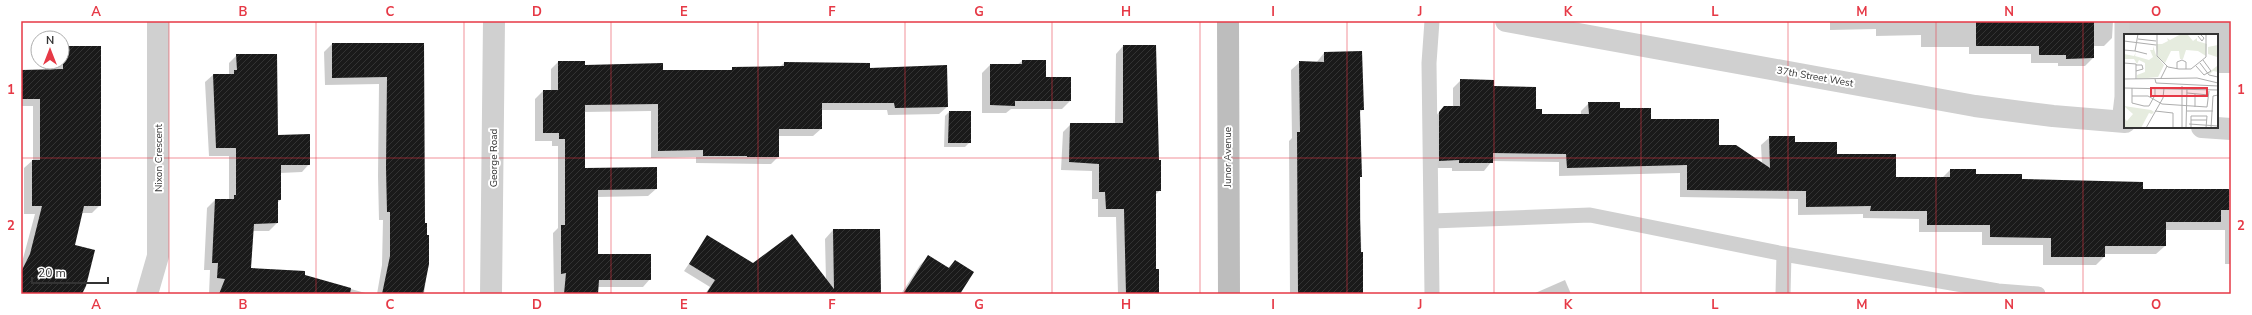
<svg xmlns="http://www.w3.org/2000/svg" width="2252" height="315" viewBox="0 0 2252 315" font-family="'Nunito Sans',sans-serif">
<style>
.shadow{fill:#0003}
.building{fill:url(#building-hatch)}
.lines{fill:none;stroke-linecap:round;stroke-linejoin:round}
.lane{stroke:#d0d0d0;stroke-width:15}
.street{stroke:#d0d0d0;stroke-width:22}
.secondary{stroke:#bdbdbd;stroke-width:22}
.grid{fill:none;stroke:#e63946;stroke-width:1;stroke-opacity:0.55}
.labels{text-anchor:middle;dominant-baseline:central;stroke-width:4;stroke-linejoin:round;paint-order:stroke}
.street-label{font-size:10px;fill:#333;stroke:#fff}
.inset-road{fill:none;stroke:#adadad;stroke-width:1}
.view{fill:#e63946;fill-opacity:0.15;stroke:#e63946;stroke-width:2}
.inset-edge{fill:none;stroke:#333;stroke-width:2}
.neatline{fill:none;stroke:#e63946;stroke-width:1.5}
.grid-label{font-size:13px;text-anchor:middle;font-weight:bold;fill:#e63946}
</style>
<defs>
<pattern id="building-hatch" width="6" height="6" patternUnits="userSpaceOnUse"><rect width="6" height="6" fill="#1a1a1a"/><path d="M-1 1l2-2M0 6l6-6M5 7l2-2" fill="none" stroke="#333"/></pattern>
</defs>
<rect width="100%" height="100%" fill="#fff"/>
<g class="shadow">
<polygon points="1830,21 2113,21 2112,38 2104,46 2093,46 2093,58 2085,66 2058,66 2058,63 2031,63 2031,54 1969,54 1969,47 1921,47 1921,35 1876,36 1876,29 1830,30"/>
<polygon points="2116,21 2231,21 2231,73 2217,73 2217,35 2125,35"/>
<polygon points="332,44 423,44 424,224 428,264 424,294 377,294 382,265 383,220 379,220 378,176 379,84 325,85 324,52"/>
<polygon points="1123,46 1158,161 1160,190 1155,195 1155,270 1158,294 1118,294 1116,217 1098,217 1098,199 1092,199 1092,171 1061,170 1063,132 1071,124 1115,124 1116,54"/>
<polygon points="63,47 100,47 100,205 92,213 81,213 73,246 81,294 21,294 21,266 35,214 24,214 24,168 33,160 33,106 21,106 21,71 55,70 55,62 62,62"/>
<polygon points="1324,53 1363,109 1359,113 1362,294 1290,294 1289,141 1292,138 1291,70 1300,62 1316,63"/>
<polygon points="237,55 277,136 309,164 302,172 280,173 280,200 277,203 277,223 269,231 253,231 250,269 304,276 369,294 209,294 210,270 204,270 207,208 215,200 229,200 229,156 209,156 205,82 213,75 229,75 229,63"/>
<polygon points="1022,61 1070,101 1062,109 1011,109 1006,113 982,113 982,73 990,65 1017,65"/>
<polygon points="558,62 584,66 662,71 730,71 733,68 780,67 784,63 869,69 947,107 939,114 888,115 887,110 821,110 821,129 813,136 778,136 778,157 771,164 696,163 696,157 651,158 651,111 584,112 584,169 656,189 648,196 597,197 597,255 650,279 643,287 597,287 597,294 554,294 553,233 558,228 558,146 552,146 552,141 535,141 535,99 543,91 551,91 551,69"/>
<polygon points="1461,80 1493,87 1541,115 1581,115 1581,111 1589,103 1619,109 1762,164 1761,145 1770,137 1836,155 1895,178 1942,178 1950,170 1975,175 2142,190 2231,190 2231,264 2225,264 2225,230 2165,230 2165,246 2156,254 2104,254 2104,257 2096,265 2043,265 2043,245 1982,245 1982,232 1919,232 1919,219 1863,218 1863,214 1798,215 1798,199 1680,197 1680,173 1559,176 1559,162 1492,161 1484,171 1452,171 1452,168 1432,168 1431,121 1444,107 1453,107 1453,88"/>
<polygon points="949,112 970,142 965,147 944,147 945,116"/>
<polygon points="833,230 880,294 847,294 847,279 827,294 705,294 710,287 684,271 707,237 753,264 826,280 825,239"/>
<polygon points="928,257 947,269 955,261 958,294 901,294 920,265"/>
<polygon points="1565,280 1571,294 1533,294"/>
</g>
<g class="building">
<polygon points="1976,21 2094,21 2094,58 2066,59 2066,55 2039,55 2039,46 1976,46"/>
<polygon points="332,43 424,43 425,223 427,223 427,235 429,235 429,264 423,294 382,294 390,256 390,212 387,212 386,167 387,77 332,78"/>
<polygon points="1123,45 1156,45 1159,160 1161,160 1161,191 1156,191 1156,269 1159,269 1159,294 1126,294 1124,209 1106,209 1105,192 1099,192 1099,164 1069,162 1070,123 1123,123"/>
<polygon points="63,46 101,46 101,206 84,206 75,245 95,250 86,286 82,294 21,294 21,272 30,254 42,206 32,206 32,160 40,160 40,99 21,99 21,70 63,69"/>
<polygon points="1362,51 1364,110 1360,110 1362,177 1360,177 1360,219 1361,252 1363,252 1363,294 1298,294 1297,132 1300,132 1299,61 1324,62 1324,52"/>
<polygon points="236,54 277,54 278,135 310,134 310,165 281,165 281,200 278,200 278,223 254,224 251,268 305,271 305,275 351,288 350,294 219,294 225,279 217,278 218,263 212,263 215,199 234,199 234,195 236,195 236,148 216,148 213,74 234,74 234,70 237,70"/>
<polygon points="1022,60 1046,60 1046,77 1071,77 1071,101 1015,101 1015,106 990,105 990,64 1022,64"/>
<polygon points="558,61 585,61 585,65 663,63 663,70 732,70 732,67 784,66 784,62 870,63 870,68 947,65 948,107 895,108 894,103 822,103 822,129 779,129 779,157 747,157 747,156 703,156 703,150 658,151 658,104 585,105 585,168 657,167 657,189 598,190 598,254 651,254 651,280 599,280 598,294 564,294 566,273 561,274 561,225 565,225 565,139 559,139 559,133 543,133 543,90 558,90"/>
<polygon points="1460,79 1494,80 1494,86 1536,87 1536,109 1542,109 1542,114 1589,114 1588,102 1620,102 1620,108 1651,108 1651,119 1719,119 1719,145 1736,145 1770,168 1769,136 1795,136 1795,142 1837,142 1837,154 1896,154 1896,177 1950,177 1950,169 1976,169 1976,174 2022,174 2022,179 2143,182 2143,189 2229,189 2229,210 2221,210 2221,222 2166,222 2166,246 2105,246 2105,257 2051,257 2051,238 1990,237 1990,225 1927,225 1927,211 1870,211 1871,206 1806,207 1806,191 1687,190 1687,165 1567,168 1566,154 1493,153 1493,163 1459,163 1459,160 1439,161 1439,112 1444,106 1460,106"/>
<polygon points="949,111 971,111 971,143 948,143"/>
<polygon points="833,229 880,229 881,294 706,294 715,280 689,264 707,235 753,263 792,234 834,289"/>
<polygon points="928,255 949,268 955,260 974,272 960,294 903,294"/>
</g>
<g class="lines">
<g class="lane">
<polyline points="2119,122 2122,97 2122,21"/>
<polyline points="1432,221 1590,215 1784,254 1998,291 2038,294"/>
<polyline points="1432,294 1429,63 1432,21"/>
<polyline points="1783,294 1784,254"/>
</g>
<g class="street">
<polyline points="1506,21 1975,106 2053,116 2125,122"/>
<polyline points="2202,127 2231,129"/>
<polyline points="147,294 158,256 158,21"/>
<polyline points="491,294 494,21"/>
</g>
<polyline class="secondary" points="1228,21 1229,294"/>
</g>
<path class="grid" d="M169 21V294M316 21V294M464 21V294M611 21V294M758 21V294M905 21V294M1052 21V294M1200 21V294M1347 21V294M1494 21V294M1641 21V294M1788 21V294M1936 21V294M2083 21V294M21 158H2231"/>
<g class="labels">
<g class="street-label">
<text transform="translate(1815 77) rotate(10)">37th Street West</text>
<text transform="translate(1228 157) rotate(-90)">Junor Avenue</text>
<text transform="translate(159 158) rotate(-90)">Nixon Crescent</text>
<text transform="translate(494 158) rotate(-90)">George Road</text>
</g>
</g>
<g transform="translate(2124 34)">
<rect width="94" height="94" fill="#fff"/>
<path d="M57 0 64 1 69 7 73 4V7L83 10 82 22 74 17 62 16 59 25H56L55 17H47L41 29 34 23 32 10H38L44 7 43 4 46 6ZM94 11V38L89 37 86 40 84 39 93 32V23L84 20V13ZM29 12 32 21 40 31 34 43 13 45V41L21 38V29L15 26 13 30 10 25H0V20L10 22 12 18 11 22 25 26 29 23 26 16H29ZM0 72 27 76 30 78 28 80 25 79 17 94H0V84L3 87 9 80Z" fill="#e6ecdf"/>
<path class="inset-road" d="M33 0V22L44 33 55 35H67L82 23V0M74 2 78 7 80 4 76 0M14 5 32 7M0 7 32 11M0 16 11 17 14 0M11 17 23 20M0 29 12 30V45M76 29 85 41 94 43M12 31H18L19 35 12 37M72 32 80 41 87 37 79 26M53 35V28L58 26 62 28V35M37 44 43 32M0 45 73 44 94 49M31 45 32 49 94 52M0 54 94 56M8 54V69L20 72H25L31 61V54M63 59 85 61M8 62H24L38 70 83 73 85 57M94 65V83M71 73V60M31 77 49 79V94M63 77H89M67 86H83M65 90 94 92M22 94 39 64 40 54M58 94V52M62 94 63 54M67 94V82H83L82 94M87 94 89 62 94 61"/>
<path class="view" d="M27 54H83V62H27Z"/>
<rect width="94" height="94" class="inset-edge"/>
</g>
<rect width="2252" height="315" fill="none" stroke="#ffffff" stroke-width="44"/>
<g transform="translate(50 50)"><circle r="19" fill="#ffffff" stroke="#adadad"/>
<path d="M0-3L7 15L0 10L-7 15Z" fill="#e63946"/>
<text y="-6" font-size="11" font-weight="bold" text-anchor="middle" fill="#333333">N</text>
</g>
<path d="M32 277v6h76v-6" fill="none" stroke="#333333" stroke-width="2"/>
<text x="38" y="277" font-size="12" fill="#333333" stroke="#ffffff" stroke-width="3" paint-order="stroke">20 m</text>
<rect x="22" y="22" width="2208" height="271" class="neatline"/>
<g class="grid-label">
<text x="96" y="16">A</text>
<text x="243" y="16">B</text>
<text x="390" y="16">C</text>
<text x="537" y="16">D</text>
<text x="684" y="16">E</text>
<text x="832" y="16">F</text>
<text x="979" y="16">G</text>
<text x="1126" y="16">H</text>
<text x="1273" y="16">I</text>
<text x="1420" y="16">J</text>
<text x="1568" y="16">K</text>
<text x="1715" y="16">L</text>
<text x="1862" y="16">M</text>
<text x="2009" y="16">N</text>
<text x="2156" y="16">O</text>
<text x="11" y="94">1</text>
<text x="2241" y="94">1</text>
<text x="11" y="230">2</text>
<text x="2241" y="230">2</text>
<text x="96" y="309">A</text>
<text x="243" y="309">B</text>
<text x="390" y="309">C</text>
<text x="537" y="309">D</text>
<text x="684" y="309">E</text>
<text x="832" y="309">F</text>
<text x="979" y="309">G</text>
<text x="1126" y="309">H</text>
<text x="1273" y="309">I</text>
<text x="1420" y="309">J</text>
<text x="1568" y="309">K</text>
<text x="1715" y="309">L</text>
<text x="1862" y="309">M</text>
<text x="2009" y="309">N</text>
<text x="2156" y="309">O</text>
</g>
</svg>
